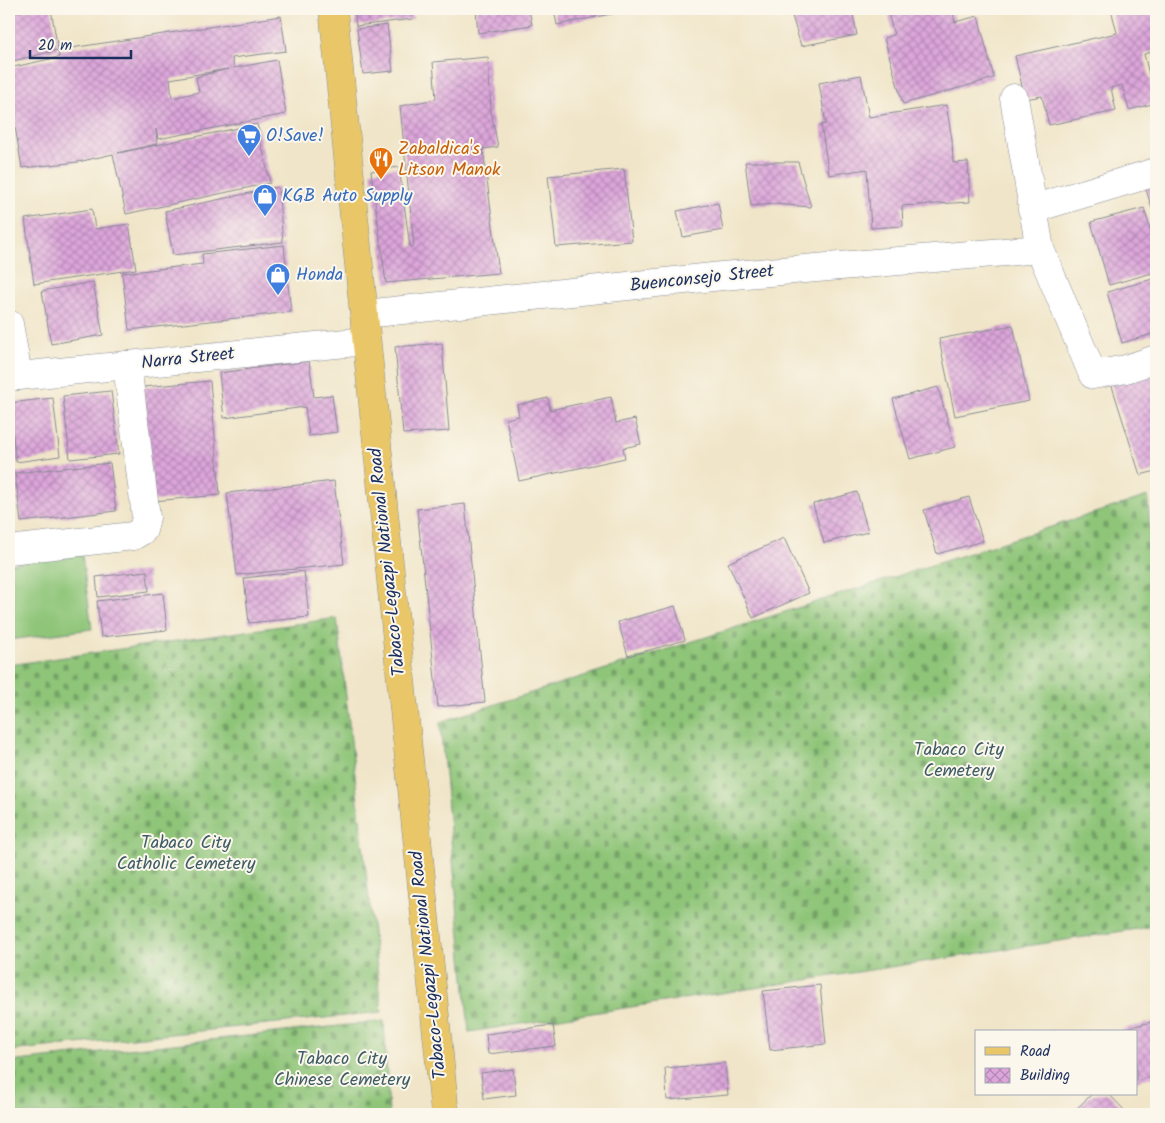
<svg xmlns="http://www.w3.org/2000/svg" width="1165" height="1123" viewBox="0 0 1165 1123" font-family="Kalam,sans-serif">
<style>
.cemetery{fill:url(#cemetery-stones);stroke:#547a6b}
.garden{fill:#8ec578;stroke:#547a6b}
.building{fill:url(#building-cross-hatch);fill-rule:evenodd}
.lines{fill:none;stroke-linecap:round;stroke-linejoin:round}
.minor-casing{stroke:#868a93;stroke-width:29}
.primary-casing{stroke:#868a93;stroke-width:29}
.minor{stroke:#fff;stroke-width:28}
.primary{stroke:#e9c769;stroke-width:28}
.labels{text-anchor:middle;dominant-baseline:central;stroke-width:4;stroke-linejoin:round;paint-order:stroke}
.shop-label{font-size:18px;fill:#366cbe;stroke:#fbf7ec;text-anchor:start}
.food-label{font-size:18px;fill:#c56008;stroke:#fbf7ec;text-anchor:start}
.street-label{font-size:18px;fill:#1b2f5e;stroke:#fbf7ec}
.park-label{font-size:18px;fill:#3e5c66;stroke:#fbf7ec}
</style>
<defs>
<pattern id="cemetery-stones" width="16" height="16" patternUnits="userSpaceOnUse" patternTransform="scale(1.25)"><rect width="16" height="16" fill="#8ec578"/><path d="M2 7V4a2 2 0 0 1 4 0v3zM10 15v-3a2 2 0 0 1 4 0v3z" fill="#73a066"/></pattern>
<pattern id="building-cross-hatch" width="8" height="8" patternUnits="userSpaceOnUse" patternTransform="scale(1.25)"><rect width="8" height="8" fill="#dda6da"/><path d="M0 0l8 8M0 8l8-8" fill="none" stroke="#b288b4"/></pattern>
</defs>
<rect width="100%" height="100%" fill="#fbf7ec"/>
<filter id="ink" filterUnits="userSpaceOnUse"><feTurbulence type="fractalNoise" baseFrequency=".02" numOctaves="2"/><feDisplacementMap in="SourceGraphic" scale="10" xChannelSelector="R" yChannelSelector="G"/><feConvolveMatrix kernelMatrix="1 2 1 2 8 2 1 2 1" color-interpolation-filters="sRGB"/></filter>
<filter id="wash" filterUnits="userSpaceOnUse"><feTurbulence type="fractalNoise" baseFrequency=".0096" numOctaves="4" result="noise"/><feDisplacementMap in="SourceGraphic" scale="20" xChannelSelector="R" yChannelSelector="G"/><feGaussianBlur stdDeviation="1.12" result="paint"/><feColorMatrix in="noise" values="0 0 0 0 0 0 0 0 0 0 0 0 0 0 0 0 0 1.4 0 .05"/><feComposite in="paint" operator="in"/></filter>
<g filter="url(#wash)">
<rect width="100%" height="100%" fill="#f0e5c8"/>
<g class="cemetery">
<polygon points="1148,496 1156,673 1156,926 469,1032 440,722"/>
<polygon points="337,618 382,1012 9,1051 9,665"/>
<polygon points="384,1021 389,1114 9,1114 9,1062"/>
</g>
<polygon class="garden" points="82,555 92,629 9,640 9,564"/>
<g id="blocks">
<g class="building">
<path d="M29 9H51L58 50 281 16 286 51 232 58 234 68 277 60 286 114 158 139 156 129 157 144 118 153 257 124 270 183 126 214 113 154 78 162 22 168 9 91V68L59 57 58 50 9 62V14ZM228 69 196 77 199 92 172 98 170 79Z"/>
<polygon points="354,9 411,9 413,19 356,26"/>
<polygon points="476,9 529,9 532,25 478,33"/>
<polygon points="554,9 635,9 557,25"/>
<polygon points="790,9 852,9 857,35 801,46"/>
<polygon points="887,9 952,9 955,22 978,16 994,78 903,104 884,38 894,35"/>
<polygon points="1111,9 1156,9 1156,51 1144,54 1156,103 1129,110 1122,85 1111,88 1116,111 1049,125 1042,96 1025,99 1015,56 1117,33"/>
<polygon points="387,25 393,71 363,74 357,29"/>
<polygon points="488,57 491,111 498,147 483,149 499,273 386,283 371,171 399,167 410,247 414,246 400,106 436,99 433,62"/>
<polygon points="861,75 869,117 946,105 952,139 953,163 968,162 970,202 902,206 903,226 871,228 867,169 829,175 821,125 826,124 819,83"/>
<polygon points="745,162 798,162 811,207 774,204 751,206"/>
<polygon points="624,169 632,241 556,247 548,176"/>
<polygon points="1156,182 1156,222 1145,186"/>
<polygon points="278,187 283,242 173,255 165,211"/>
<polygon points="718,203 723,230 683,237 677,211"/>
<polygon points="1144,208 1156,249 1156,272 1109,285 1091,222"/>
<polygon points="92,209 95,229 129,224 136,269 34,284 25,219"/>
<polygon points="284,245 291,312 129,330 122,273 203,264 202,254"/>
<polygon points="1156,278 1156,333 1122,343 1107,292"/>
<polygon points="93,282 103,335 51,344 42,291"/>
<polygon points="1013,325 1029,401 955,416 939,339"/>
<polygon points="442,343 449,431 403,434 395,347"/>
<polygon points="309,361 314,397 332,395 337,432 309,436 305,407 224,418 219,373"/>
<polygon points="1156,372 1156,471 1140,475 1111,383"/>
<polygon points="210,381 220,495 153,501 143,387"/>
<polygon points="938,387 955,447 910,459 893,399"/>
<polygon points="111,391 119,454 70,459 63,396"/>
<polygon points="611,397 616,423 635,419 641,444 623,448 625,458 519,481 506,419 519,416 517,405 548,398 550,410"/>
<polygon points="53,398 60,456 16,462 9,403"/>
<polygon points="110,463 116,511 21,522 15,473"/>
<polygon points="334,481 344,564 237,575 227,493"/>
<polygon points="857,492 868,532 824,543 813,504"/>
<polygon points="969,497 983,541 937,554 924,510"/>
<polygon points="465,504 485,702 438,707 417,509"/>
<polygon points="784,538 809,593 753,618 728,563"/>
<polygon points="147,571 149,591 98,597 96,577"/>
<polygon points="304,571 309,617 249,623 244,578"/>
<polygon points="163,593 167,630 101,637 97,601"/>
<polygon points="675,606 685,640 628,656 618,622"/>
<polygon points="820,985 826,1044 770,1050 763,991"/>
<polygon points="1156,1021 1156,1076 1136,1081 1136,1032 1123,1032 1122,1029"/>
<polygon points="553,1025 556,1046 488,1054 486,1034"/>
<polygon points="725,1063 728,1095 667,1100 665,1068"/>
<polygon points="513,1069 516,1095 484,1099 481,1073"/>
<polygon points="1092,1094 1109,1094 1128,1114 1071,1114"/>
</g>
</g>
</g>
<g filter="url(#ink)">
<use href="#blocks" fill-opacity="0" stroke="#868a93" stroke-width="1"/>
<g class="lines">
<defs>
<g id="minor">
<polyline points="1014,98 1040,249 1093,375 1126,369 1156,359"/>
<polyline points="1032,209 1156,172"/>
<polyline points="365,314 722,276 1040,249"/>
<polyline points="9,324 18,376"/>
<polyline points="9,377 366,341"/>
<polyline points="9,550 133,536 143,530 146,517 127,365"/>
</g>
<path id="primary" d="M333 9C373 377 405 746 445 1114"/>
</defs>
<use href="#minor" class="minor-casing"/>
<use href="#primary" class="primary-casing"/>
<use href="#minor" class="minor"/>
<use href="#primary" class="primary"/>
</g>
</g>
<defs>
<symbol id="supermarket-pin" viewBox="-11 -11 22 30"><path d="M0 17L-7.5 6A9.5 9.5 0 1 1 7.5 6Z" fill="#3f7fe0" stroke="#fbf7ec"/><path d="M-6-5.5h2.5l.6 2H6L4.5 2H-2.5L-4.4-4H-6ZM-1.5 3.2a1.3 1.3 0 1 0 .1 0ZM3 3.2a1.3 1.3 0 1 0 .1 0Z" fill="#fff"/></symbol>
<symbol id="restaurant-pin" viewBox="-11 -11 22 30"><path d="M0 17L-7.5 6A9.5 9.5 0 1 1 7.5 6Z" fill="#e8710a" stroke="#fbf7ec"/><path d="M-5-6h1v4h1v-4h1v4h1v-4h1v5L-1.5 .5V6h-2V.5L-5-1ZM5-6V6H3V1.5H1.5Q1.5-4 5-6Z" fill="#fff"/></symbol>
<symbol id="shop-pin" viewBox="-11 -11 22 30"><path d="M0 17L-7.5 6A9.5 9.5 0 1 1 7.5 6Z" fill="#3f7fe0" stroke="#fbf7ec"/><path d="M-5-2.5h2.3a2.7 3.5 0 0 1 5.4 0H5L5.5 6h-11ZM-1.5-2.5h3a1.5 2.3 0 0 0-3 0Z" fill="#fff"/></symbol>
</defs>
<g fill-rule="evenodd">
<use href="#supermarket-pin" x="235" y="122" width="28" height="38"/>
<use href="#restaurant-pin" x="367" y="145" width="28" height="38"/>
<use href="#shop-pin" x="251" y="182" width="28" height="38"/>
<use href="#shop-pin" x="264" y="261" width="28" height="38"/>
</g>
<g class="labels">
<g class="shop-label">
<text x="266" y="136">O!Save!</text>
<text x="282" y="196">KGB Auto Supply</text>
<text x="296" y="275">Honda</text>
</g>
<g class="food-label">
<text x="398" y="149">Zabaldica's<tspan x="398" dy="21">Litson Manok</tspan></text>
</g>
<g class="street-label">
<text transform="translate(702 279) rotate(-6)">Buenconsejo Street</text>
<text transform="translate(188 359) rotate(-6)">Narra Street</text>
<text transform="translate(388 562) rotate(-96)">Tabaco-Legazpi National Road</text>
<text transform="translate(429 965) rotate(-96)">Tabaco-Legazpi National Road</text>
</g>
<g class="park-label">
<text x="959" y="750">Tabaco City<tspan x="959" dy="21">Cemetery</tspan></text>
<text x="186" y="843">Tabaco City<tspan x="186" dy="21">Catholic Cemetery</tspan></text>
<text x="342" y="1059">Tabaco City<tspan x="342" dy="21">Chinese Cemetery</tspan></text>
</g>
</g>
<rect width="1165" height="1123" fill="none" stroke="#fbf7ec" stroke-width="30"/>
<rect x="975" y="1030" width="162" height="65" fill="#fbf7ec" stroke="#a1a7b3"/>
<rect x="985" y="1047" width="25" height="8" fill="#e9c769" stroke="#a1a7b3"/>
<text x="1020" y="1056" font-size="15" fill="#1b2f5e">Road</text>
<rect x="985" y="1068" width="25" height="15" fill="url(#building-cross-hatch)" stroke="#a1a7b3"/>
<text x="1020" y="1080" font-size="15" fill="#1b2f5e">Building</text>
<path d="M30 50v8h101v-8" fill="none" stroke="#1b2f5e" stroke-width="2.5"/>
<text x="38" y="50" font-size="15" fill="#1b2f5e" stroke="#fbf7ec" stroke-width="4" paint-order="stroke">20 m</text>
</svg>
